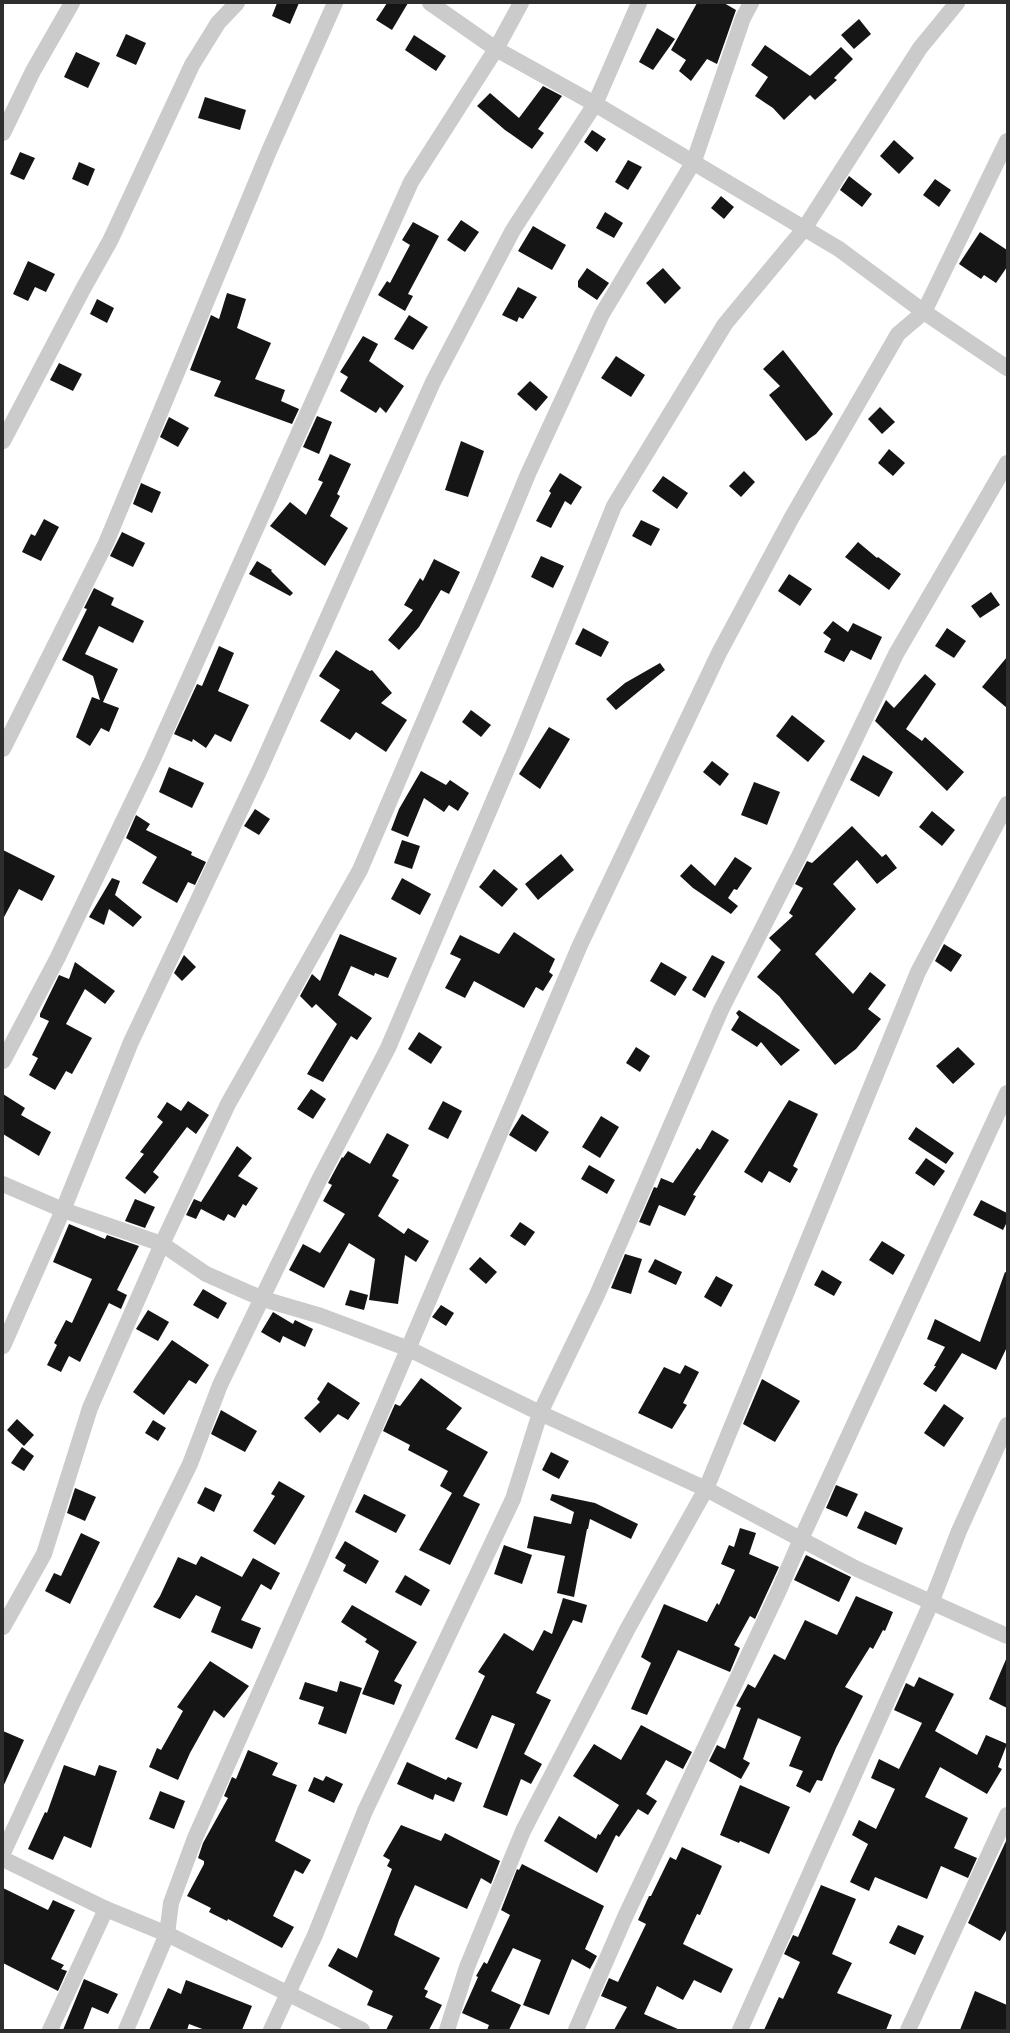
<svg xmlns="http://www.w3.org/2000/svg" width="1010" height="2033" viewBox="0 0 1010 2033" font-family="Roboto,sans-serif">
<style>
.building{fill:#151515}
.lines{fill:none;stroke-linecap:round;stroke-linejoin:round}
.street{stroke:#cbcbcb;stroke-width:16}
</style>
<rect width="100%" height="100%" fill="#fff"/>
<g class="building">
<polygon points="277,3 299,3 290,24 272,16"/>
<polygon points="387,3 408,3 392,30 376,20"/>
<polygon points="697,3 724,3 736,10 717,64 707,59 691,81 679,71 686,60 671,50"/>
<polygon points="859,19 871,34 854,49 841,35"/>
<polygon points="657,28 675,39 653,70 639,62"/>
<polygon points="126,34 146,43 136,65 116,56"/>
<polygon points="414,35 446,56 436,71 405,50"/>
<polygon points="765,45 810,76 841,47 853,59 834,78 837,80 815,100 810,95 784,120 773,108 755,96 768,77 751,65"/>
<polygon points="76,52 100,63 88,88 64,77"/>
<polygon points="543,86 562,96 538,129 544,133 532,149 505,130 477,106 490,93 519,118"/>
<polygon points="205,97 246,110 240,130 198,118"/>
<polygon points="592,130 606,139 597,152 584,142"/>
<polygon points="894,140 914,158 899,174 880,156"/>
<polygon points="20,152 35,158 24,180 10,174"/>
<polygon points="628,160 642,167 628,190 615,182"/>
<polygon points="79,162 95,169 88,186 72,179"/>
<polygon points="849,176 872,194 862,207 840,190"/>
<polygon points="935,179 951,190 939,207 923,195"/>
<polygon points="721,196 734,207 724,219 711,208"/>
<polygon points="605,212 623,223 614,238 596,228"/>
<polygon points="461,220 479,232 465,252 447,240"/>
<polygon points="413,222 439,236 408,294 413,296 405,311 378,295 387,281 390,283 410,245 402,240"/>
<polygon points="533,226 566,245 552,270 518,251"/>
<polygon points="980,232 1007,250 1007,267 996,283 984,275 981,279 959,264"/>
<polygon points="28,261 55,274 46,292 35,287 28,301 13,294"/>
<polygon points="587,268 609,283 597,300 578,287 578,281"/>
<polygon points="663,268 681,288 665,304 646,283"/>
<polygon points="518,287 537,297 523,319 519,317 517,322 502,315"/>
<polygon points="227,293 246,299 237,328 271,343 255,379 285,390 281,401 299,409 292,424 214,396 221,381 190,370 211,315 219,319"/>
<polygon points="97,299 114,308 107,323 90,314"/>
<polygon points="409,315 428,327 413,350 394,339"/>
<polygon points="363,336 378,344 369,361 404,386 386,413 380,407 376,413 340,391 348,377 340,372"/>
<polygon points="783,350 833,414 816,434 806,441 769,395 780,386 763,369"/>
<polygon points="616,356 645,375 631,397 601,378"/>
<polygon points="59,363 82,374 73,391 50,380"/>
<polygon points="530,381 548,397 536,411 517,394"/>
<polygon points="880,407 895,422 882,434 868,419"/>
<polygon points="317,416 332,422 319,454 303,447"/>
<polygon points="169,417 189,428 178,447 160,437"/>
<polygon points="461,441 484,451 468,497 445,490"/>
<polygon points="889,449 905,463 893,476 878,463"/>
<polygon points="330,454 351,464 337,494 340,496 330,516 348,528 325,566 270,526 290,502 306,515 323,482 318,480"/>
<polygon points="744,471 755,482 741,497 729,486"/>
<polygon points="560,473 582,487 571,505 565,501 551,528 536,521 551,493 549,491"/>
<polygon points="663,476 688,493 677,509 652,491"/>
<polygon points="141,483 161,492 152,513 133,504"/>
<polygon points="44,519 59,527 41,561 22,552 31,534 35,536"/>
<polygon points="641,520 660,529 651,546 632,536"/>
<polygon points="122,532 145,543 133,567 110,556"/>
<polygon points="858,542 877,558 878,557 901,574 889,590 845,557"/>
<polygon points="541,556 564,566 553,588 531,577"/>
<polygon points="434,559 460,572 449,594 441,590 419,627 399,650 388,640 413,610 404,605 420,578 423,581"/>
<polygon points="257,561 272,570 271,571 293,593 290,596 249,574"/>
<polygon points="789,574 812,589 800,606 778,591"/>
<polygon points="94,588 114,598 111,605 144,621 133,643 99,626 85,654 118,669 103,702 119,708 109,732 101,728 90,746 76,737 92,697 100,700 93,676 62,660 87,609 84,608"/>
<polygon points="991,592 1000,605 980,618 971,606"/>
<polygon points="833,621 848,632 853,623 882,637 871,660 851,650 844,662 824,652 831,639 823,633"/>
<polygon points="583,628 609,642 601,657 575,644"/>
<polygon points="947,628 966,641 954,658 935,646"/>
<polygon points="219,646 234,653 218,691 249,705 231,742 215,734 206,748 193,739 192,742 174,734 197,684 202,686"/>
<polygon points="336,650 370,671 372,670 392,693 381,703 407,720 386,752 356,732 350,740 320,721 340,690 319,676"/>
<polygon points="1007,657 1007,708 982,687"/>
<polygon points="660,663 665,670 616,710 606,699 625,683"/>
<polygon points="925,674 936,684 906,729 922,741 925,737 964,772 947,791 875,721 886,700 894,708"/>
<polygon points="471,710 491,725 481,737 462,722"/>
<polygon points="792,715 825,741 808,762 776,736"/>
<polygon points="549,727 570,739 540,789 519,774"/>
<polygon points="863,755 893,772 879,797 850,780"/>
<polygon points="712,761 729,774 720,786 703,772"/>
<polygon points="169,767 204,783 192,808 159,792"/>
<polygon points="421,771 446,785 450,780 469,793 458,811 449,805 444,812 424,798 408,837 391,830 399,809"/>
<polygon points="754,782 780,792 767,825 741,815"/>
<polygon points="255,809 270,819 259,835 244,826"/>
<polygon points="932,811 955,830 942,846 919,827"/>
<polygon points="136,815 150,824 146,830 192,852 191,855 206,862 195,885 188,882 177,903 142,883 157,857 126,838"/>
<polygon points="852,826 882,857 886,854 897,868 877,884 857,860 833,884 856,909 815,954 853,994 870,972 886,985 868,1009 881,1019 856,1049 835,1065 779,996 757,977 781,950 769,938 793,916 789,913 803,888 795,884 807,861 812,863"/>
<polygon points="402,840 420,846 412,869 394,863"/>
<polygon points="3,850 55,876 42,901 19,889 3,919"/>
<polygon points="561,854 574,870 538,900 525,884"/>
<polygon points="735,857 752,868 737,890 734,889 728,898 738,906 731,914 693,888 680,876 691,864 715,886"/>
<polygon points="494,869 518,889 502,907 479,887"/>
<polygon points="112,878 120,881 115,895 142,917 133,927 109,909 104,925 89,917"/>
<polygon points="402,878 431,894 420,915 391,899"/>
<polygon points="514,932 555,959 549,972 553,975 543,991 536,987 524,1008 474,981 465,998 445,988 461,959 450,954 460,935 499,954"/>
<polygon points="340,934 397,958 388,978 375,973 374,976 351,966 338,995 372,1018 357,1040 351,1036 323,1082 307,1074 337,1024 316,1004 312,1008 300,996 312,974 320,981"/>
<polygon points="944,944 962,955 951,972 935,961"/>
<polygon points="184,955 196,967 182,981 174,973"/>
<polygon points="712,955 725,962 705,998 692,990"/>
<polygon points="75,962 115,991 105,1004 85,989 66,1024 92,1038 72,1074 66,1071 55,1090 29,1075 38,1058 32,1055 49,1021 40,1017 40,1014 59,975 69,979"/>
<polygon points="661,962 687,977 675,996 650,981"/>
<polygon points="739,1010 800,1050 781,1066 761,1042 757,1047 731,1030 739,1017 736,1013"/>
<polygon points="419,1032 442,1047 431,1064 408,1049"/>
<polygon points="636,1047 650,1056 640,1072 626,1063"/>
<polygon points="958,1047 975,1064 953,1084 936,1066"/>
<polygon points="311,1089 326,1099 313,1119 297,1109"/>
<polygon points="3,1094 25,1108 21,1115 51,1132 39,1156 3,1134"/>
<polygon points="789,1100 818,1114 793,1166 798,1169 790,1183 769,1171 762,1183 744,1172"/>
<polygon points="188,1101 209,1115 196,1134 187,1127 153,1172 159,1177 145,1194 125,1178 144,1154 140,1152 163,1122 157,1117 167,1102 181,1111"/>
<polygon points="443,1101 462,1111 448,1139 428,1129"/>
<polygon points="522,1114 549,1132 536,1152 509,1135"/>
<polygon points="601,1116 619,1127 600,1158 582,1147"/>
<polygon points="916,1127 954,1153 946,1164 908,1139"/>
<polygon points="712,1130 729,1140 693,1195 696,1196 685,1216 659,1205 650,1226 639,1222 654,1187 657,1188 661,1178 673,1183 697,1148 700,1150"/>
<polygon points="387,1133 409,1145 392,1176 399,1180 378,1216 404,1234 408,1228 429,1241 416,1262 405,1255 398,1304 369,1300 375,1259 349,1243 324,1288 289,1270 303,1244 320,1253 345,1214 323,1201 332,1185 328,1183 342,1157 343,1158 348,1151 370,1164"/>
<polygon points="237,1146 252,1158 238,1176 258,1188 246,1206 243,1204 235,1218 228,1214 224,1221 201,1209 196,1219 186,1215 194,1199 201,1202"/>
<polygon points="926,1158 945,1171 934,1186 915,1173"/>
<polygon points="589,1165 615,1180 607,1194 581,1179"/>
<polygon points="135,1199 155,1207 145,1228 125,1221"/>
<polygon points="981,1200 1007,1213 1007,1222 1003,1230 973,1215"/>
<polygon points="520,1222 535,1232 525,1246 510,1236"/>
<polygon points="69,1224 105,1239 107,1235 139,1246 117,1290 127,1295 121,1309 109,1303 80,1362 69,1356 61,1372 47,1365 57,1345 54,1343 66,1320 72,1323 92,1279 53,1262"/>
<polygon points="882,1241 905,1255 893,1275 869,1260"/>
<polygon points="625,1254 642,1259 631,1294 611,1288"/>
<polygon points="480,1257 497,1272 486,1284 469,1269"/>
<polygon points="655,1259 682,1272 676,1285 648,1272"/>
<polygon points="822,1270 842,1282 834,1296 814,1285"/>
<polygon points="1005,1272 1007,1273 1007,1347 996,1370 962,1353 936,1392 923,1384 936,1366 934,1366 945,1347 927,1339 935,1319 980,1342"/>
<polygon points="716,1276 733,1285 721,1307 704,1297"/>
<polygon points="203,1289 227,1303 218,1319 193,1305"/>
<polygon points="350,1290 368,1295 364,1310 345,1305"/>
<polygon points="441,1305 454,1313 446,1326 432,1317"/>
<polygon points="148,1310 169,1322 158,1341 136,1329"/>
<polygon points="273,1312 293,1324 295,1320 313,1329 305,1347 283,1336 280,1343 261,1332"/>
<polygon points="172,1340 209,1365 196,1384 189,1380 164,1415 133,1392"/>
<polygon points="685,1365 699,1372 683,1403 687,1405 672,1429 638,1413 664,1367 680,1374"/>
<polygon points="421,1378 462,1408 446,1429 488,1452 463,1496 480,1504 450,1565 419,1550 452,1493 440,1486 448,1471 408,1450 410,1445 383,1431 395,1404 400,1406"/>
<polygon points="762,1379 800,1401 775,1442 743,1424"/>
<polygon points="328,1382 360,1403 348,1420 338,1414 320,1433 304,1418 320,1402 317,1399"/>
<polygon points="944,1404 964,1418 944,1447 924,1433"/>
<polygon points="221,1410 257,1431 245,1452 211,1434"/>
<polygon points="17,1419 34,1435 24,1446 7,1430"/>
<polygon points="153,1420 166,1428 158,1441 145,1433"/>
<polygon points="22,1447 34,1456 24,1471 11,1463"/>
<polygon points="551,1452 569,1461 559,1479 542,1470"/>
<polygon points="279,1481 305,1496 275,1545 253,1531 275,1496 271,1494"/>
<polygon points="836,1485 858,1494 847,1517 826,1508"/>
<polygon points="205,1487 222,1495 214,1512 197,1503"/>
<polygon points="75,1488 96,1497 85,1521 67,1513"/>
<polygon points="364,1494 406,1515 396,1533 355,1512"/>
<polygon points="552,1494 595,1503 638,1524 631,1539 590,1519 588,1529 587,1529 574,1597 557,1593 565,1556 527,1548 534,1516 571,1524 574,1512 550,1500"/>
<polygon points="865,1511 903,1528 896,1545 857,1528"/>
<polygon points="740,1528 756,1533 749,1554 779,1567 755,1619 750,1616 734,1645 740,1648 730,1672 678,1650 647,1715 631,1709 651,1663 641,1657 664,1604 707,1622 717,1603 719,1605 735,1570 721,1564 729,1545 734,1547"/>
<polygon points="81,1533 100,1542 70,1604 45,1591 54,1573 61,1576"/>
<polygon points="345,1541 379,1561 366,1584 343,1571 346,1565 335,1558"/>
<polygon points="504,1545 532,1555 522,1584 494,1574"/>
<polygon points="806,1555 851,1577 839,1602 794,1580"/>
<polygon points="201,1556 242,1577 253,1558 280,1573 271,1590 261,1584 241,1620 261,1628 252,1649 211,1632 221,1607 196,1595 180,1619 153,1607 160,1596 178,1557 196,1565"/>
<polygon points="405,1575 430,1590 421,1606 395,1592"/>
<polygon points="856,1596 893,1612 885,1631 883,1630 873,1649 870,1647 845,1687 863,1696 836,1748 822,1781 817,1780 810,1793 796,1786 803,1771 789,1766 801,1737 758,1718 743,1759 750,1763 741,1779 709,1761 717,1745 725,1749 741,1708 736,1706 748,1684 755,1688 774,1654 785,1660 805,1620 837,1635"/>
<polygon points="563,1598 587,1605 582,1623 573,1620 536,1693 551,1700 524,1754 542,1764 531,1784 521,1779 507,1816 483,1807 515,1724 492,1715 477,1749 455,1739 485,1676 478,1672 504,1633 533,1651 544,1630 552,1634"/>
<polygon points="352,1605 417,1642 394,1681 402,1685 394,1705 362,1694 379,1651 365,1642 367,1639 341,1622"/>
<polygon points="1007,1657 1007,1708 989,1699"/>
<polygon points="210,1661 249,1686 224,1718 214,1710 190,1753 178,1780 149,1767 157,1748 161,1750 183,1711 177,1707"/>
<polygon points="919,1677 954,1694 935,1731 977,1755 986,1735 1007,1744 998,1767 1002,1769 987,1794 940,1767 925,1797 968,1818 954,1848 977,1858 968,1878 941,1866 927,1899 875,1877 869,1891 850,1882 868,1844 852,1835 859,1820 876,1829 895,1789 871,1778 879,1759 899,1769 922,1723 894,1710 906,1683 914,1687"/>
<polygon points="340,1681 362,1688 346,1734 318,1724 324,1707 299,1699 305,1682 337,1692"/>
<polygon points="641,1725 692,1752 683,1769 666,1760 646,1794 657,1801 648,1815 638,1809 619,1837 616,1835 597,1873 544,1841 559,1816 596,1839 598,1834 600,1835 619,1805 573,1776 594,1744 621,1760"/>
<polygon points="3,1731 24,1740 3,1787"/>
<polygon points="248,1750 278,1763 272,1775 297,1785 275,1841 311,1860 303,1874 295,1870 273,1916 294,1927 282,1948 228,1919 227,1921 209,1912 211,1908 187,1896 204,1864 204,1861 198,1858 203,1843 228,1798 224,1796 232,1777 236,1779"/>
<polygon points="407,1762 446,1780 448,1777 462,1783 454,1802 435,1794 433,1800 397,1784"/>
<polygon points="64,1765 95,1776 99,1765 117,1771 91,1848 64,1836 53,1860 28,1849 45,1812 47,1813"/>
<polygon points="326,1776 343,1784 334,1803 308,1791 314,1777 323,1781"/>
<polygon points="740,1785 790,1807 769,1854 740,1841 739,1843 720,1835"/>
<polygon points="160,1791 185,1801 174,1829 149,1819"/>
<polygon points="401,1825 441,1841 445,1833 500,1861 491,1884 481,1878 467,1909 415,1885 399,1920 394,1935 440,1958 424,1989 428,1991 425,1997 442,2005 429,2030 386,2030 393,2016 367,2005 373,1991 328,1966 338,1948 357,1958 392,1869 387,1866 390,1860 383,1856"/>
<polygon points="1007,1839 1007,1929 1000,1941 968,1923"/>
<polygon points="682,1847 722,1866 700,1915 697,1914 683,1944 733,1969 721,1993 694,1980 683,2000 657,1986 644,2014 680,2030 614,2030 627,2007 601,1996 609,1978 618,1982 646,1924 638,1920 649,1896 651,1896 670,1857 676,1860"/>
<polygon points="522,1864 604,1906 585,1949 597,1956 590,1969 572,1959 549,2015 523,2005 541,1960 513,1948 491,1991 521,2005 509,2030 487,2030 489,2025 462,2013 478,1977 476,1976 484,1962 487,1964 510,1915 501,1910 517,1869 519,1870"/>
<polygon points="821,1885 856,1899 832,1954 852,1963 837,1993 892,2015 886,2030 764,2030 779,1997 783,1999 800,1962 784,1954 793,1935 798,1937"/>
<polygon points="3,1888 48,1910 53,1900 75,1910 51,1959 64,1965 61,1969 67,1971 58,1991 3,1963"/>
<polygon points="898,1925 924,1936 915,1955 889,1943"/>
<polygon points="84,1979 118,1994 108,2014 92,2007 83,2030 63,2030"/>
<polygon points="186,1980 252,2006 242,2030 205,2030 189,2024 187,2030 149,2030 168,1988 181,1994"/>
<polygon points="975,1991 1007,2005 1007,2030 960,2030"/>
</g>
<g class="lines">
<g class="street">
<polyline points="430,3 496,49 595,104 839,249 924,312 1007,368"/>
<polyline points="3,133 33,71 72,3"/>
<polyline points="3,441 83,289 110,241 192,65 218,23 237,3"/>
<polyline points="3,749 106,543 269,151 335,3"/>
<polyline points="3,1061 57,959 152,761 411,182 496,49 521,3"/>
<polyline points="3,1184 63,1210 162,1244 206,1274 263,1299 321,1316 409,1349 540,1413 706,1489 857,1569 1007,1636"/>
<polyline points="3,1346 63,1210 131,1042 260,769 433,382 513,230 595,104 639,3"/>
<polyline points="3,1627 44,1554 90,1408 162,1244 228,1104 360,870 483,583 528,474 602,314 694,161 743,18 751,3"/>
<polyline points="3,1853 73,1702 190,1464 220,1385 320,1178 388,1048 521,736 614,506 725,324 804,229 920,48 957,3"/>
<polyline points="3,1859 106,1909 167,1934 362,2030"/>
<polyline points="50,2030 106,1909"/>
<polyline points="126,2030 167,1934 171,1903 195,1838 317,1563 580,945 719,653 792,517 898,334 924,312 1007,141"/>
<polyline points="271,2030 315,1935 365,1811 513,1499 540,1413 597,1295 721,1010 800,854 896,654 1007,463"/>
<polyline points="447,2030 467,1967 523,1831 628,1628 706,1489 918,972 1007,804"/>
<polyline points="576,2030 625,1917 780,1588 801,1539 1007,1093"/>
<polyline points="740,2030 931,1603 959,1531 1007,1425"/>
<polyline points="908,2030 1007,1815"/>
</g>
</g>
<rect width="1010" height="2033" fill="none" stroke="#2e2e2e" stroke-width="8"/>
</svg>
